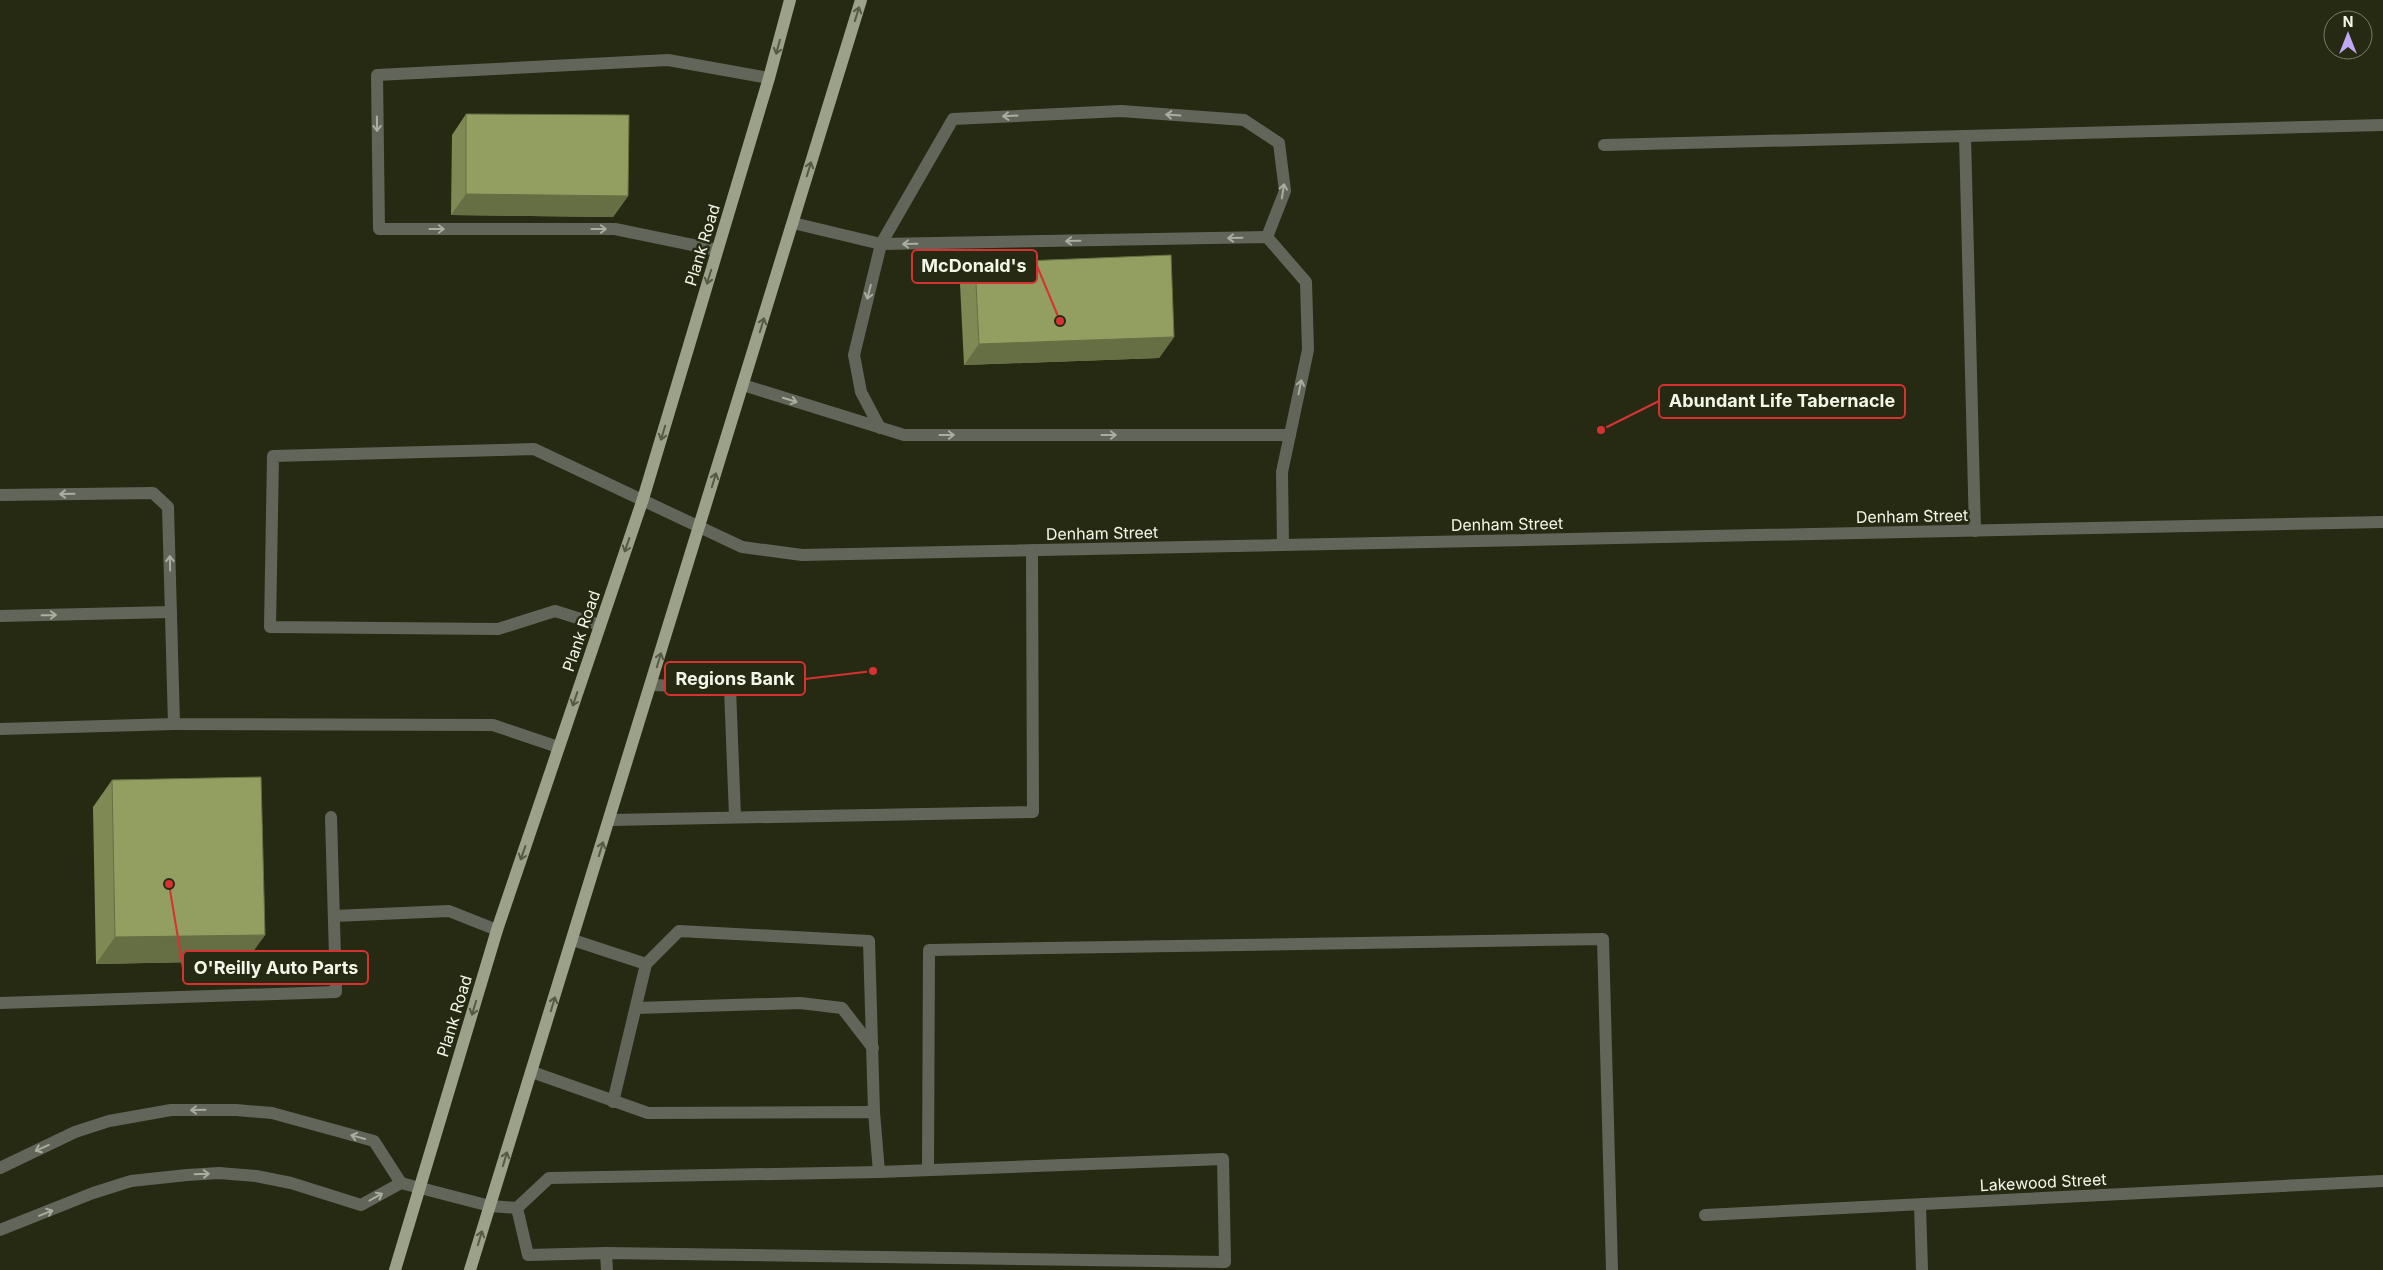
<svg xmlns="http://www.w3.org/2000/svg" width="2383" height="1270" viewBox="0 0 2383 1270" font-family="Inter,sans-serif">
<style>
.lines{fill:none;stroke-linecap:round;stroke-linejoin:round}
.minor{stroke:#626559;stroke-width:12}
.major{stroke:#9ca18a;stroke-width:12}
.wall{fill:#7e8953}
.shaded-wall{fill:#666f44}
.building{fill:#929f61;stroke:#666f44}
.oneway{stroke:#555a43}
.oneway2{stroke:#aaaea0}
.labels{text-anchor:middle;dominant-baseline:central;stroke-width:5;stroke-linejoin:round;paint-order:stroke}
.street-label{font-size:16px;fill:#f3f7e8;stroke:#262a13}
.leader{fill:none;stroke:#d73232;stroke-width:2}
.callout-dot{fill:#d73232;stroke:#262a13;stroke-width:2}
.callout{fill:#262a13;stroke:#d73232;stroke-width:2}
.callout-label{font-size:18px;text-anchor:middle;font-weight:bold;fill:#f3f7e8}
</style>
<rect width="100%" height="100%" fill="#262a13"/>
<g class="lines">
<g class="minor">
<polyline points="1965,136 2383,125"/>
<polyline points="1604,145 1965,136 1975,531"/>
<polyline points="793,223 881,244 1267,237 1306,282 1308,350 1282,472 1283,545"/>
<polyline points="717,250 615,229 379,229 377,75 668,60 769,78"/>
<polyline points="743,385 904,435 1290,435"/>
<polyline points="880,428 861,392 854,355 881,244 953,119 1121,111 1244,120 1279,143 1285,191 1267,237"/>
<polyline points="0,495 153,493 168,507 174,724 493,725 558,747"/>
<polyline points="0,616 171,612"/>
<polyline points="600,625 555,611 498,629 270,627 273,456 534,449 742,547 802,555 2383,522"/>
<polyline points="652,685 730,688 735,817"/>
<polyline points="730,688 789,689"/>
<polyline points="0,729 174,724"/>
<polyline points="610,820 1033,812 1032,550"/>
<polyline points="334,916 449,911 497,930"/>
<polyline points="573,940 646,964 613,1102"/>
<polyline points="646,964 679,931 869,941 874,1112"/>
<polyline points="0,1003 336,992 331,817"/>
<polyline points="636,1008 800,1003 842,1008 873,1048"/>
<polyline points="532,1072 648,1113 874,1112 879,1172"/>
<polygon points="1223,1159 1225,1262 606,1253 528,1255 517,1208 549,1178 879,1172"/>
<polyline points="0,1168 75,1132 109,1121 171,1110 236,1110 272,1113 374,1141 401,1183"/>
<polyline points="928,1170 929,950 1603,939 1612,1270"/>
<polyline points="1920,1205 1922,1270"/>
<polyline points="1705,1215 2383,1181"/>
<polyline points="0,1230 93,1193 131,1181 187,1175 219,1173 256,1176 291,1183 361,1205 401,1183 490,1206 517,1208"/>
<polyline points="606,1253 607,1270"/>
</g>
<g class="major">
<polyline points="395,1270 497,930 643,499 769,78 790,0"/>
<polyline points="470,1270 861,0"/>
</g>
</g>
<g class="wall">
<polygon points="466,114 628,196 613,217 451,215 452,135"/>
<polygon points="975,263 1174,337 1159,358 964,365 960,284"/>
<polygon points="112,780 265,935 246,961 96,964 93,807"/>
</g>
<g class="shaded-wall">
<polygon points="466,194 628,196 613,217 451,215"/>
<polygon points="1174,337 1159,358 964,365 979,344"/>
<polygon points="265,935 246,961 96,964 115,937"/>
</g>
<g class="building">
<polygon points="466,114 629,115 628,196 466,194"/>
<polygon points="1171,255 1174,337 979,344 975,263"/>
<polygon points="261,777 265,935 115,937 112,780"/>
</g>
<defs><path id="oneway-shaft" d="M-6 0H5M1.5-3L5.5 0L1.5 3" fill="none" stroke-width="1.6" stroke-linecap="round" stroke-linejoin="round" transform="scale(1.25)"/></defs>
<g class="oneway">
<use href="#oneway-shaft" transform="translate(857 14) rotate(-73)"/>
<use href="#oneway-shaft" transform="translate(778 47) rotate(105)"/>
<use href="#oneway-shaft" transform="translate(809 169) rotate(-73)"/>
<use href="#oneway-shaft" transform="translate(709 277) rotate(107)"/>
<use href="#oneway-shaft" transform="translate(762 325) rotate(-73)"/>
<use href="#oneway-shaft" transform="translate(663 433) rotate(107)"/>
<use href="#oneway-shaft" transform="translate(714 480) rotate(-73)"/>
<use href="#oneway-shaft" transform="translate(627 545) rotate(109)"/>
<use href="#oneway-shaft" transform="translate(659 660) rotate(-73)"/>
<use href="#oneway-shaft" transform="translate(575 699) rotate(109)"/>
<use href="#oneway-shaft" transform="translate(601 849) rotate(-73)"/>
<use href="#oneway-shaft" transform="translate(523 853) rotate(109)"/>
<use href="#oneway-shaft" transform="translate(553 1004) rotate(-73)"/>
<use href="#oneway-shaft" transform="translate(474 1008) rotate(107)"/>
<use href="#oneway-shaft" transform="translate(505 1159) rotate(-73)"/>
<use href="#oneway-shaft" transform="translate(480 1238) rotate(-73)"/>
</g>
<g class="oneway2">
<use href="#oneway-shaft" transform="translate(1173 115) rotate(-176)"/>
<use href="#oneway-shaft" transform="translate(1010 116) rotate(177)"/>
<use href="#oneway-shaft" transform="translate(377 124) rotate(89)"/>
<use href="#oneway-shaft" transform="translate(1283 191) rotate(-81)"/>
<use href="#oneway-shaft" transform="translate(437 229)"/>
<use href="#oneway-shaft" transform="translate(599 229)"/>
<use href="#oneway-shaft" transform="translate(1235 238) rotate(179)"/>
<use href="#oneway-shaft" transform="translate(1073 241) rotate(179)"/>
<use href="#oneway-shaft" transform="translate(910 244) rotate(179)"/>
<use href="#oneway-shaft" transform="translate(869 292) rotate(104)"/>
<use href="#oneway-shaft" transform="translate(1300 387) rotate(-78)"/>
<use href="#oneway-shaft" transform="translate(790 400) rotate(17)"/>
<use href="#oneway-shaft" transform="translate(947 435)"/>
<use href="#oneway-shaft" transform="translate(1109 435)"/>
<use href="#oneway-shaft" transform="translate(67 494) rotate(179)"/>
<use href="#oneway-shaft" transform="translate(170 563) rotate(-91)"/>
<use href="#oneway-shaft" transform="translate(49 615) rotate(-1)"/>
<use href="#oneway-shaft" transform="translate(198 1110) rotate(179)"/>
<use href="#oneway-shaft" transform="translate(358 1137) rotate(-165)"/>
<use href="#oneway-shaft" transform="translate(42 1148) rotate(156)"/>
<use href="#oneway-shaft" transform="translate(202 1174) rotate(-2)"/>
<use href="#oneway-shaft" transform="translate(376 1197) rotate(-29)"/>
<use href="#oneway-shaft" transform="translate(46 1213) rotate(-22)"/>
</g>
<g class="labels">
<g class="street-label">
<text transform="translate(702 245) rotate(-73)">Plank Road</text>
<text transform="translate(1912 516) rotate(-1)">Denham Street</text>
<text transform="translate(1507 524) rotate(-1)">Denham Street</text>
<text transform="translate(1102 533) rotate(-1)">Denham Street</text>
<text transform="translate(581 631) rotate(-71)">Plank Road</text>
<text transform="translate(454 1016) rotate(-73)">Plank Road</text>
<text transform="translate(2043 1182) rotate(-3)">Lakewood Street</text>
</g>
</g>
<path class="leader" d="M1060 321L1037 266M1601 430L1659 401M873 671L805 679M169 884L183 968"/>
<g class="callout-dot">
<circle cx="1060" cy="321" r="5"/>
<circle cx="1601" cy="430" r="5"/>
<circle cx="873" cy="671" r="5"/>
<circle cx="169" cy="884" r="5"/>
</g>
<g class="callout">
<rect x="912" y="250" width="125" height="33" rx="5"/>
<rect x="1659" y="385" width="246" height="33" rx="5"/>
<rect x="665" y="662" width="140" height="33" rx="5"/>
<rect x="183" y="951" width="185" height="33" rx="5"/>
</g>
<g class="callout-label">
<text x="974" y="272">McDonald's</text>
<text x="1782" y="407">Abundant Life Tabernacle</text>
<text x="735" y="685">Regions Bank</text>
<text x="276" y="974">O'Reilly Auto Parts</text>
</g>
<g transform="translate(2348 35)"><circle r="24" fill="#262a13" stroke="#787c68"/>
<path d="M0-4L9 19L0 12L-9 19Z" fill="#c0a8f4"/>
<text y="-8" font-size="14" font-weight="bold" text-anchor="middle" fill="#f3f7e8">N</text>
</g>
</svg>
